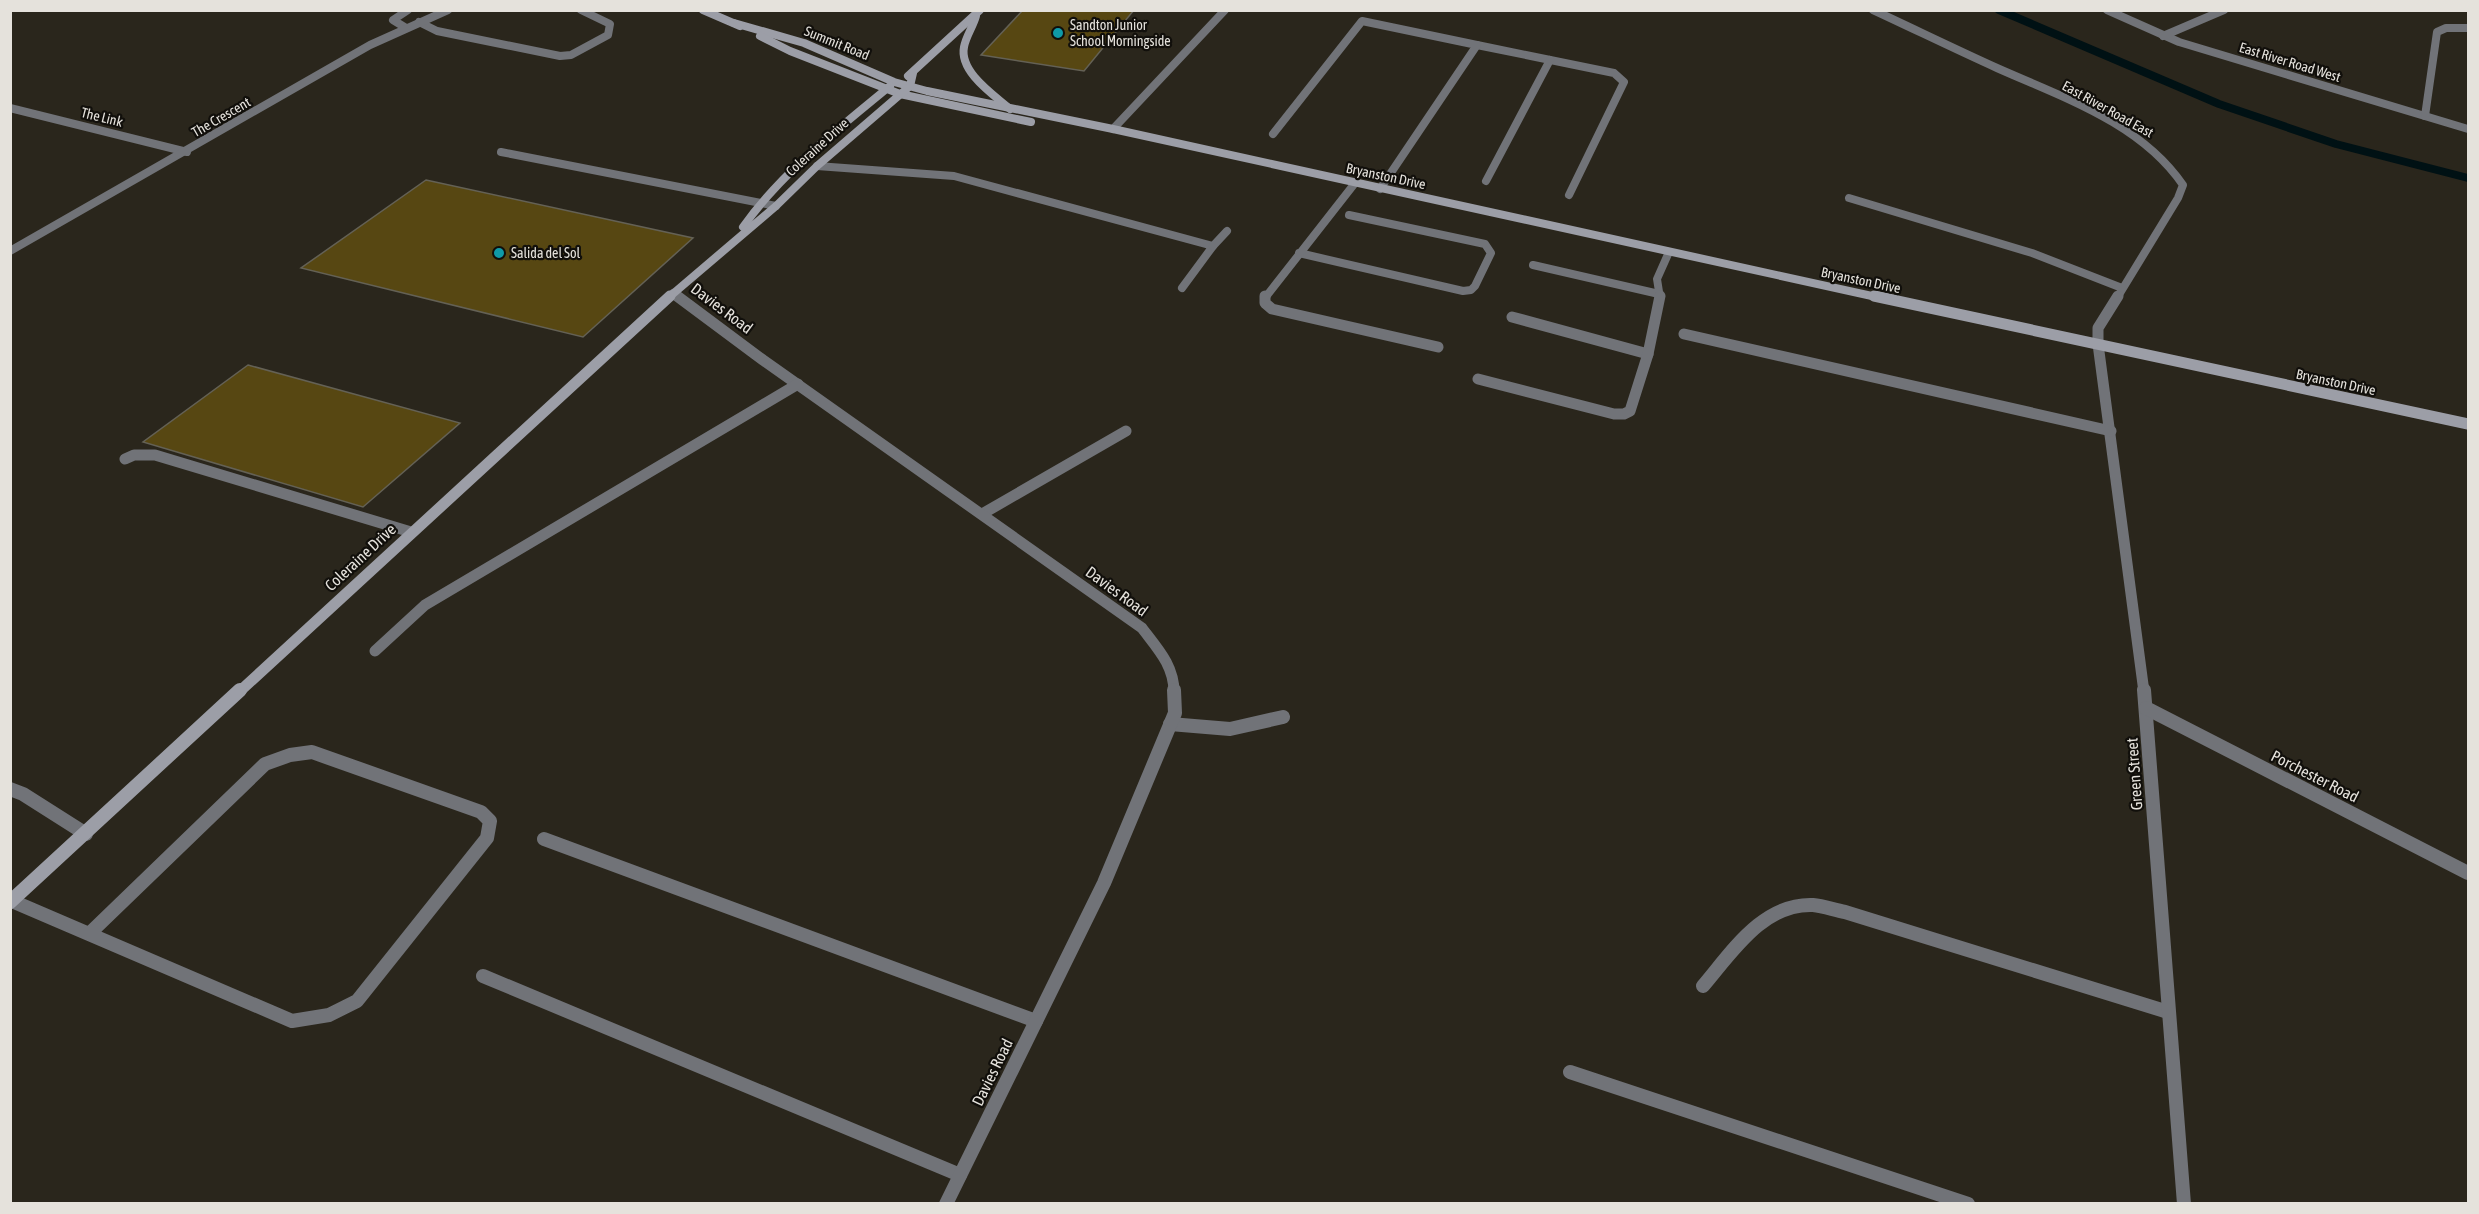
<svg xmlns="http://www.w3.org/2000/svg" width="2479" height="1214" viewBox="0 0 2479 1214" font-family="'Asap Condensed',sans-serif">
<style>
.lines{fill:none;stroke-linecap:round;stroke-linejoin:round}
.stream{stroke:#001114;stroke-width:8}
.building{fill:#574712;stroke:#646155;stroke-width:1.5}
.lane-far2{stroke:#717378;stroke-width:8}
.lane-far1{stroke:#717378;stroke-width:11}
.lane{stroke:#717378;stroke-width:14}
.street-far2{stroke:#717378;stroke-width:8}
.street-far1{stroke:#717378;stroke-width:11}
.street{stroke:#717378;stroke-width:14}
.secondary-far2{stroke:#9c9ea7;stroke-width:8}
.secondary-far1{stroke:#9c9ea7;stroke-width:11}
.secondary{stroke:#9c9ea7;stroke-width:14}
.culture-dot{fill:#0f9aa8;stroke:#110f0b;stroke-width:2}
.labels{text-anchor:middle;dominant-baseline:central;stroke-width:4.5;stroke-linejoin:round;paint-order:stroke}
.far-poi-label{font-size:14px;fill:#e5e2dc;stroke:#110f0b;text-anchor:start}
.far-street-label{font-size:14px;fill:#e5e2dc;stroke:#110f0b}
.street-label{font-size:16px;fill:#e5e2dc;stroke:#110f0b}
</style>
<rect width="100%" height="100%" fill="#2a261c"/>
<g class="lines">
<polyline class="stream" points="1999,10 2219,104 2336,144 2468,178"/>
</g>
<g class="building">
<polygon points="1023,10 1134,10 1084,71 981,55"/>
<polygon points="426,180 693,238 583,337 301,268"/>
<polygon points="248,365 460,423 363,507 143,442"/>
</g>
<g class="lines">
<g class="lane-far2">
<polyline points="419,22 437,31 560,56 571,55 608,35 610,24 581,10"/>
<polyline points="406,28 393,20 408,10"/>
</g>
<polyline class="lane-far1" points="982,514 1126,431"/>
<g class="lane">
<polyline points="1170,724 1230,729 1283,717"/>
<path d="M1703 986C1732 952 1763 903 1813 905 1824 906 1834 910 1845 912L2168 1012"/>
</g>
<g class="street-far2">
<path d="M1873 10C1914 29 1955 49 1997 68 2062 97 2141 123 2183 185L2178 198 2117 298"/>
<polyline points="2107,10 2179,42 2468,129"/>
<polyline points="2163,36 2224,10"/>
<polyline points="1477,45 1614,73 1624,82 1569,195"/>
<polyline points="10,108 187,152"/>
<polyline points="2425,116 2437,32 2446,28 2468,28"/>
<polyline points="1113,129 1225,10"/>
<polyline points="1273,134 1362,21 1477,45 1380,189"/>
<polyline points="501,152 776,206"/>
<polyline points="817,166 954,176 1213,246 1182,288"/>
<polyline points="1486,181 1550,60"/>
<polyline points="1849,198 2032,253 2122,288"/>
<polyline points="1213,246 1227,231"/>
<polyline points="10,251 370,45 448,10"/>
<polyline points="1299,253 1463,291 1471,290 1475,286 1491,253 1485,244 1349,215"/>
<polyline points="1533,265 1659,294"/>
<polyline points="673,293 679,298"/>
<polyline points="1265,298 1355,183"/>
<polyline points="1660,298 1657,279 1669,252"/>
</g>
<g class="street-far1">
<path d="M677 296 763 360 1142 628C1157 648 1174 665 1174 692"/>
<polyline points="1265,296 1265,303 1272,309 1438,347"/>
<polyline points="2118,296 2098,328 2098,344 2144,692"/>
<polyline points="1512,317 1648,354"/>
<polyline points="1684,334 2111,431"/>
<polyline points="1478,379 1614,414 1624,414 1630,411 1648,354 1660,296"/>
<polyline points="125,459 134,455 155,455 411,532"/>
<polyline points="375,651 425,605 798,384"/>
</g>
<g class="street">
<polyline points="2144,690 2184,1204"/>
<polyline points="2146,708 2468,873"/>
<polyline points="10,789 23,794 86,834"/>
<polyline points="544,839 1036,1021"/>
<polyline points="12,901 292,1021 329,1015 357,1001 487,838 490,821 481,812 312,752 290,755 265,764 89,934"/>
<polyline points="483,976 960,1175"/>
<polyline points="1570,1072 1968,1204"/>
<polyline points="946,1204 1104,883 1175,713 1174,690"/>
</g>
<g class="secondary-far2">
<polyline points="703,10 740,26"/>
<path d="M976 16C973 27 966 36 964 47 959 72 994 95 1010 109"/>
<polyline points="734,23 804,43 894,82 927,91 1113,129 1881,298"/>
<polyline points="760,36 790,51 900,94 1031,122"/>
<polyline points="908,76 980,10"/>
<path d="M743 227C782 172 838 129 890 86"/>
<polyline points="668,298 776,206 817,166 910,86 913,73"/>
</g>
<g class="secondary-far1">
<polyline points="1874,296 2468,424"/>
<polyline points="239,692 670,296"/>
</g>
<polyline class="secondary" points="10,902 240,690"/>
</g>
<g class="culture-dot">
<circle cx="1058" cy="33" r="6"/>
<circle cx="499" cy="253" r="6"/>
</g>
<g class="labels">
<g class="far-poi-label">
<text x="1070" y="25">Sandton Junior<tspan x="1070" dy="16">School Morningside</tspan></text>
<text x="511" y="253">Salida del Sol</text>
</g>
<g class="far-street-label">
<text transform="translate(837 43) rotate(22)">Summit Road</text>
<text transform="translate(2290 62) rotate(17)">East River Road West</text>
<text transform="translate(2108 109) rotate(29)">East River Road East</text>
<text transform="translate(102 117) rotate(14)">The Link</text>
<text transform="translate(221 117) rotate(-30)">The Crescent</text>
<text transform="translate(817 147) rotate(-42)">Coleraine Drive</text>
<text transform="translate(1386 176) rotate(12)">Bryanston Drive</text>
<text transform="translate(1861 280) rotate(12)">Bryanston Drive</text>
<text transform="translate(2336 382) rotate(12)">Bryanston Drive</text>
</g>
<g class="street-label">
<text transform="translate(722 308) rotate(37)">Davies Road</text>
<text transform="translate(360 557) rotate(-43)">Coleraine Drive</text>
<text transform="translate(1117 591) rotate(36)">Davies Road</text>
<text transform="translate(2134 774) rotate(-94)">Green Street</text>
<text transform="translate(2315 776) rotate(27)">Porchester Road</text>
<text transform="translate(992 1072) rotate(-64)">Davies Road</text>
</g>
</g>
<rect width="2479" height="1214" fill="none" stroke="#e5e2dc" stroke-width="24"/>
</svg>
